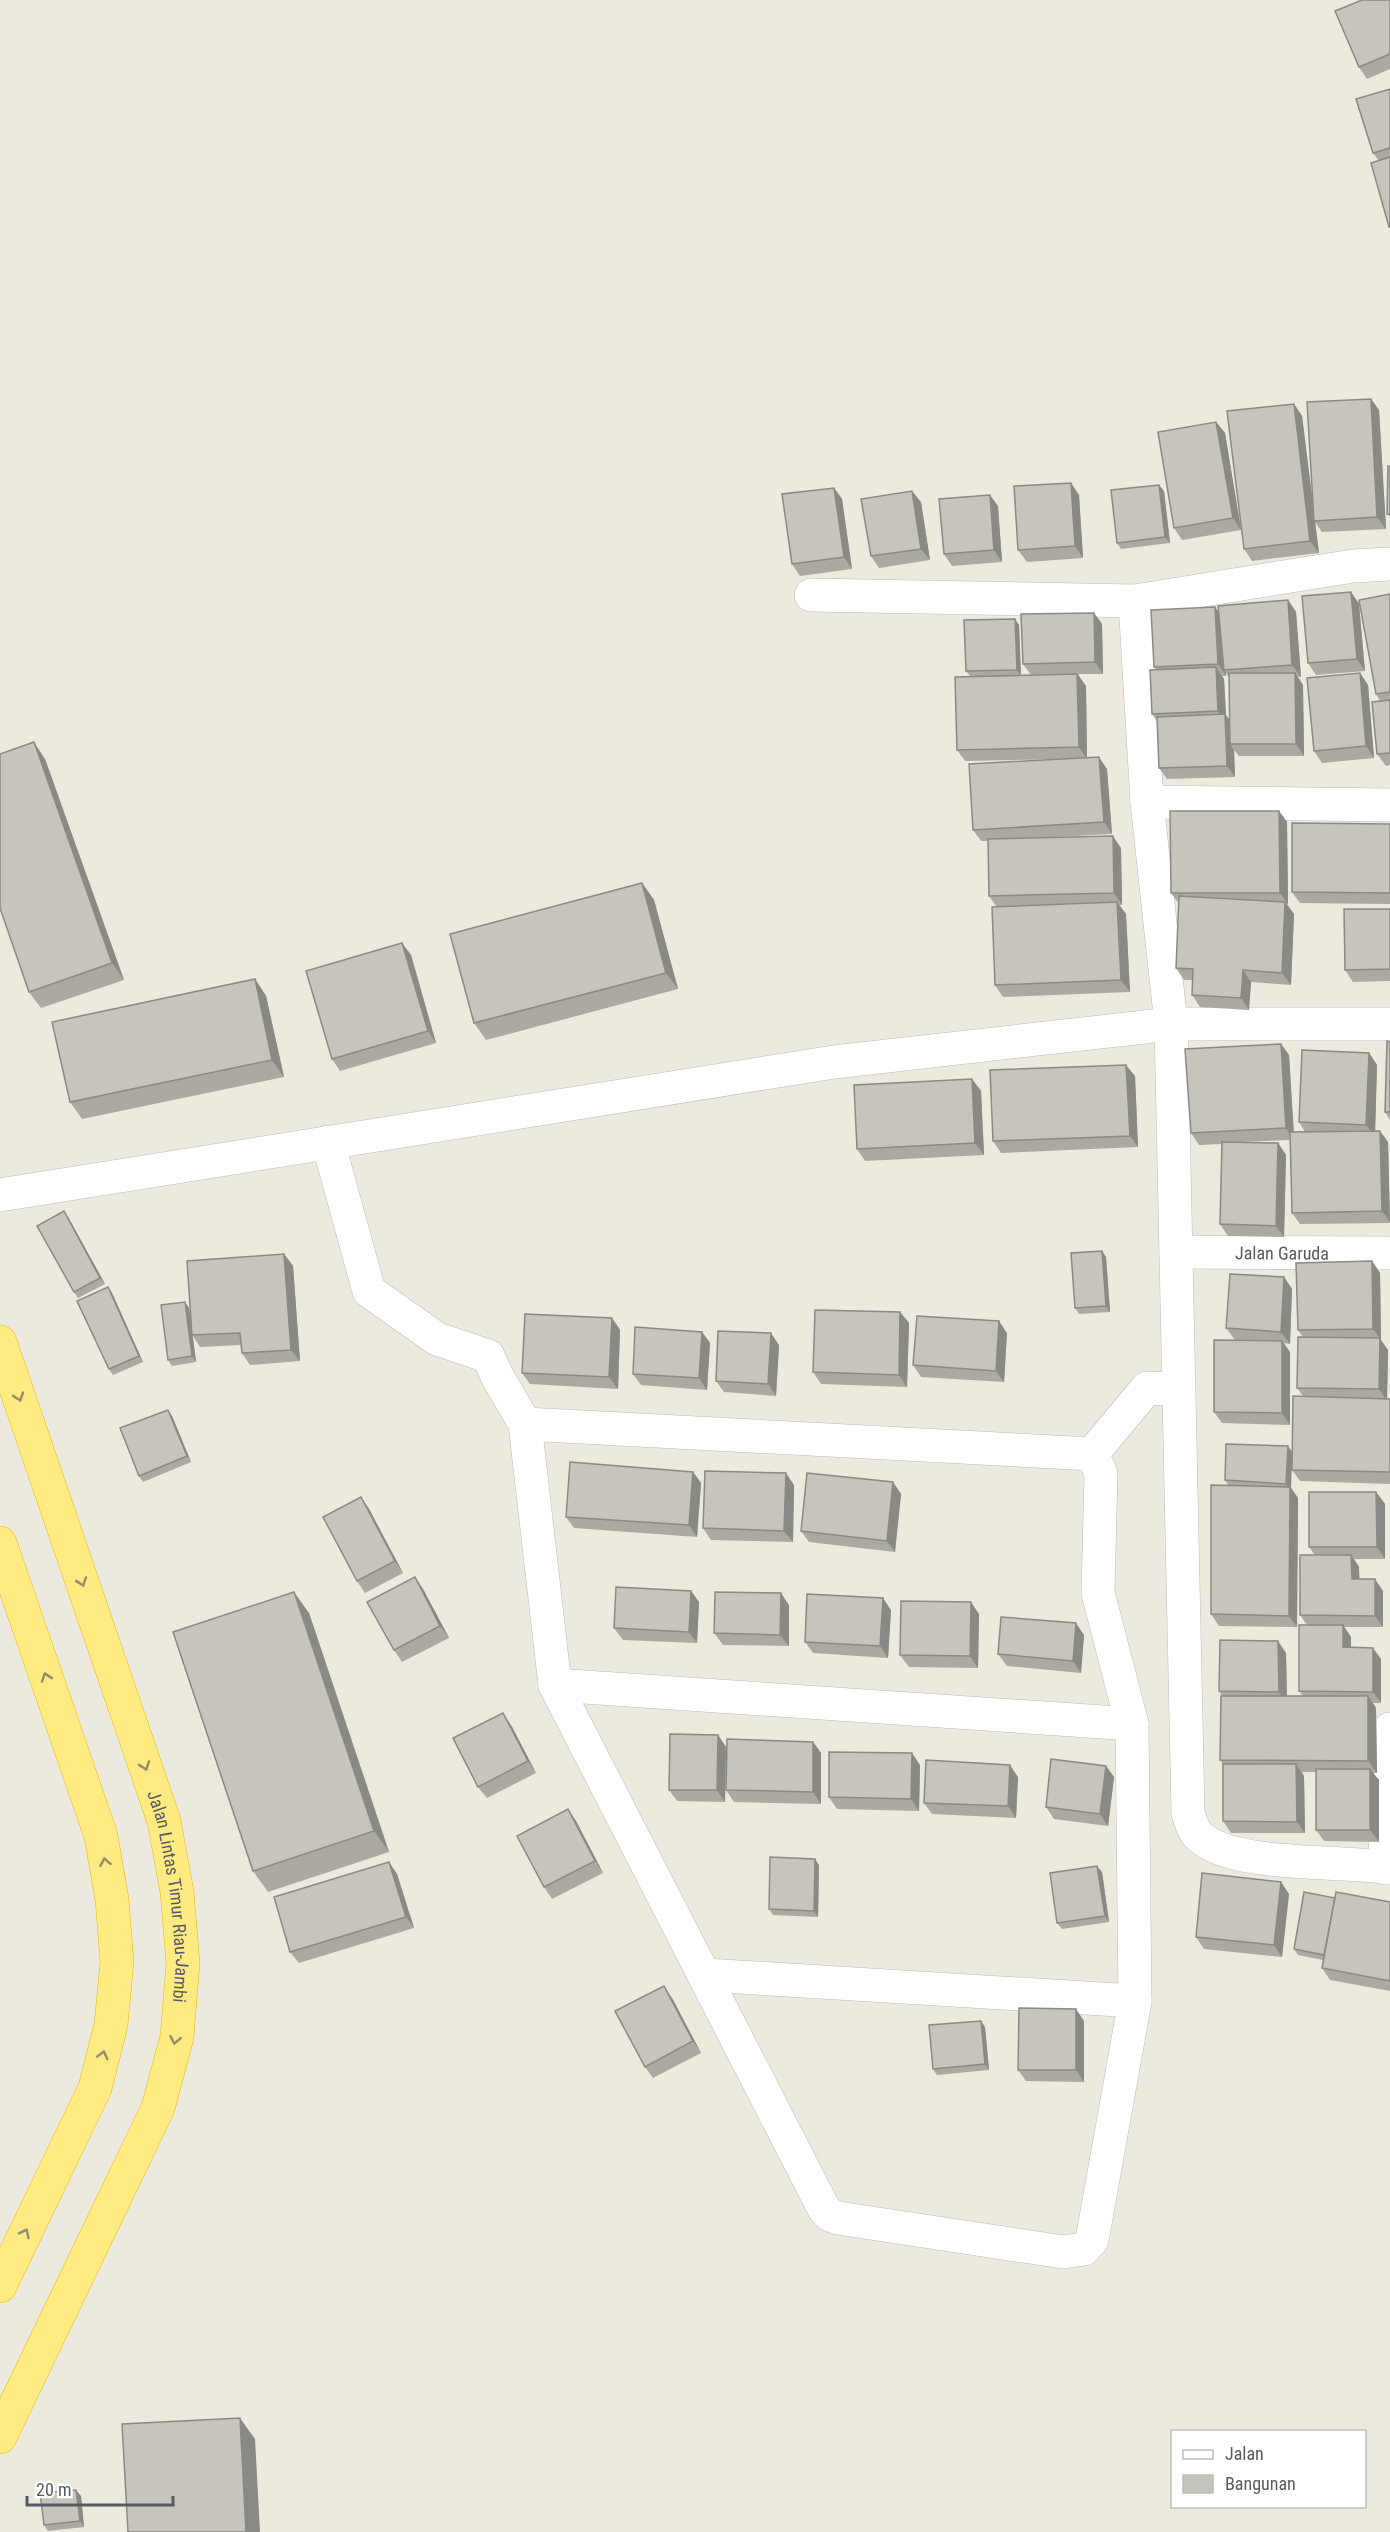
<svg xmlns="http://www.w3.org/2000/svg" width="1390" height="2532" viewBox="0 0 1390 2532" font-family="'Roboto Condensed',sans-serif">
<style>
.lines{fill:none;stroke-linecap:round;stroke-linejoin:round}
.minor-casing{stroke:#b9bbc2;stroke-width:34}
.highway-casing{stroke:#eab600;stroke-width:34}
.minor{stroke:#fff;stroke-width:33}
.highway{stroke:#ffeb82;stroke-width:33}
.wall{fill:#aba9a1;fill-rule:evenodd}
.shaded-wall{fill:#8b8983}
.building{fill:#c7c4bb;stroke:#8b8983;stroke-width:1.5}
.oneway{stroke:#928d6d}
.labels{text-anchor:middle;dominant-baseline:central;stroke-width:4.5;stroke-linejoin:round;paint-order:stroke}
.street-label{font-size:18px;fill:#575b61;stroke:#fff}
</style>
<rect width="100%" height="100%" fill="#eceade"/>
<g class="lines">
<defs>
<g id="minor">
<polyline points="811,595 1135,601 1353,566 1390,564"/>
<path d="M1135 601 1147 802 1171 1024 1188 1813C1191 1822 1193 1831 1200 1837 1234 1868 1344 1860 1390 1868"/>
<polyline points="1147,802 1390,805"/>
<polyline points="328,1142 369,1291 437,1339 488,1356 497,1376 525,1424"/>
<polyline points="0,1195 834,1062 1171,1024 1390,1024"/>
<path id="s1" d="M1176 1252 1390 1253"/>
<polyline points="1092,1454 1101,1473 1098,1593 1132,1724 1135,2001 1092,2240 1084,2249 1063,2252 838,2218 830,2215 824,2209 555,1685 525,1424 1092,1454 1147,1388 1177,1389"/>
<polyline points="555,1685 1132,1724"/>
<polyline points="1386,1868 1384,1797 1390,1729"/>
<polyline points="706,1975 1135,2001"/>
</g>
<g id="highway">
<path id="s2" d="M0 1342 164 1821 177 1892 183 1963 177 2037 158 2108 0 2437"/>
<polyline points="0,1543 101,1836 112,1900 117,1962 111,2025 95,2088 0,2286"/>
</g>
</defs>
<use href="#minor" class="minor-casing"/>
<use href="#highway" class="highway-casing"/>
<use href="#minor" class="minor"/>
<use href="#highway" class="highway"/>
</g>
<g class="wall">
<polygon points="1390,0 1390,69 1367,79 1359,67"/>
<polygon points="1390,89 1390,228 1379,161 1373,153"/>
<polygon points="1371,399 1379,410 1386,529 1322,532 1315,522 1319,553 1252,561 1244,549 1294,404 1302,416 1314,512"/>
<polygon points="1216,422 1225,433 1241,530 1182,540 1174,528"/>
<polygon points="1071,483 1079,495 1083,558 1027,562 1018,550"/>
<polygon points="834,488 842,499 852,569 800,576 792,564"/>
<polygon points="1164,491 1170,543 1121,549 1117,543"/>
<polygon points="921,502 930,560 879,568 871,556"/>
<polygon points="998,506 1002,562 952,566 944,554"/>
<polygon points="1351,592 1359,604 1365,671 1316,675 1308,663"/>
<polygon points="1390,594 1390,765 1386,766 1377,754 1380,701 1376,694"/>
<path d="M1288 600 1296 612 1301 677H1298L1303 685 1304 756H1239L1234 750 1235 777 1167 779 1159 768 1157 721 1152 714 1156 670 1154 667 1215 607 1219 613ZM1226 673 1229 678 1230 721 1226 715 1224 679 1222 676H1226Z"/>
<polygon points="1094,613 1102,624 1103,674 1078,674 1086,686 1087,758 1107,769 1112,834 1032,838 1121,848 1122,905 1119,905 1126,914 1130,992 1003,997 995,985 997,907 989,896 988,841 981,841 973,830 1060,759 965,761 957,750 970,676 966,671 1019,625 1021,675 1031,675 1023,664"/>
<polygon points="1360,673 1368,685 1374,758 1322,763 1314,751"/>
<polygon points="45,759 124,980 41,1008 29,992"/>
<polygon points="1279,811 1287,822 1288,904 1287,904 1294,914 1291,985 1251,982 1249,1010 1200,1007 1192,995 1193,980 1184,980 1176,968 1179,904 1171,893"/>
<polygon points="1390,824 1390,904 1300,903 1292,892"/>
<polygon points="642,883 654,900 678,989 486,1040 474,1023"/>
<polygon points="1390,909 1390,981 1353,982 1345,970"/>
<polygon points="402,943 411,955 436,1043 340,1071 332,1059"/>
<polygon points="255,979 266,996 284,1077 82,1119 70,1102"/>
<polygon points="1390,1042 1390,1120 1385,1112"/>
<polygon points="1281,1044 1289,1055 1294,1132 1305,1132 1299,1122 1369,1053 1377,1065 1375,1131 1380,1131 1388,1142 1390,1223 1300,1224 1292,1213 1290,1140 1242,1142 1278,1143 1286,1155 1284,1237 1228,1236 1220,1224 1222,1144 1199,1145 1191,1133"/>
<polygon points="1135,1076 1138,1147 1001,1153 993,1141"/>
<polygon points="972,1079 981,1091 984,1155 865,1161 857,1149"/>
<polygon points="68,1217 105,1284 78,1298 74,1292"/>
<polygon points="1102,1251 1106,1257 1110,1312 1079,1314 1075,1308"/>
<polygon points="284,1254 293,1266 300,1361 250,1365 242,1353 241,1345 200,1347 193,1336 196,1362 172,1366 168,1360 189,1308 192,1329"/>
<polygon points="1372,1261 1380,1273 1381,1340 1388,1350 1387,1399 1390,1399 1390,1484 1300,1481 1292,1470 1303,1396 1297,1388 1303,1337 1298,1330"/>
<polygon points="1284,1277 1292,1289 1290,1344 1284,1343 1290,1352 1290,1425 1222,1423 1214,1412 1245,1340 1235,1340 1226,1328"/>
<polygon points="108,1287 112,1293 143,1362 113,1375 109,1369"/>
<polygon points="900,1312 909,1323 907,1387 821,1384 813,1372"/>
<polygon points="612,1318 620,1330 618,1389 530,1384 522,1373"/>
<polygon points="702,1332 710,1343 707,1390 641,1385 633,1374"/>
<polygon points="1007,1333 1004,1382 921,1377 913,1365"/>
<polygon points="779,1345 776,1396 724,1392 716,1381"/>
<polygon points="168,1410 172,1416 191,1462 143,1482 139,1476"/>
<polygon points="1292,1452 1291,1488 1298,1498 1297,1627 1219,1626 1211,1614 1229,1486 1225,1480"/>
<polygon points="693,1472 701,1483 697,1537 574,1528 566,1517"/>
<polygon points="893,1482 901,1494 895,1552 809,1542 801,1531"/>
<polygon points="794,1485 793,1542 711,1540 703,1528"/>
<polygon points="1376,1492 1385,1504 1385,1559 1354,1559 1359,1567 1359,1579 1383,1591 1383,1627 1344,1627 1351,1637 1351,1648 1381,1659 1381,1703 1373,1703 1376,1708 1377,1773 1373,1773 1379,1780 1379,1842 1324,1841 1316,1830 1316,1772 1302,1772 1304,1776 1305,1833 1231,1833 1223,1821 1223,1764 1220,1760 1222,1696 1219,1691 1286,1653 1287,1696 1303,1696 1299,1691 1307,1625 1300,1615 1315,1555 1309,1547"/>
<polygon points="361,1497 369,1509 403,1573 365,1593 357,1581"/>
<polygon points="415,1577 423,1589 449,1638 402,1662 394,1650"/>
<polygon points="691,1591 699,1602 697,1643 623,1640 614,1628"/>
<polygon points="789,1605 789,1646 723,1645 714,1633"/>
<polygon points="891,1610 888,1658 813,1653 805,1642"/>
<polygon points="309,1613 389,1852 268,1892 253,1871"/>
<polygon points="979,1614 978,1668 909,1667 900,1655"/>
<polygon points="1084,1635 1081,1673 1007,1666 998,1654"/>
<polygon points="511,1725 536,1773 487,1798 478,1787"/>
<polygon points="718,1735 726,1747 725,1802 677,1801 669,1790"/>
<polygon points="813,1742 821,1753 821,1804 734,1802 726,1790"/>
<polygon points="920,1765 919,1811 837,1809 829,1797"/>
<polygon points="1106,1766 1114,1777 1108,1826 1054,1819 1046,1807"/>
<polygon points="1018,1777 1016,1818 932,1814 924,1803"/>
<polygon points="568,1809 576,1821 603,1873 552,1899 544,1887"/>
<polygon points="819,1865 818,1917 773,1915 769,1909"/>
<polygon points="1102,1872 1109,1922 1062,1929 1057,1923"/>
<polygon points="397,1874 414,1928 299,1963 290,1952"/>
<polygon points="1281,1882 1289,1894 1282,1957 1204,1949 1196,1937"/>
<polygon points="1335,1898 1390,1902 1390,1991 1330,1980 1322,1968 1323,1960 1298,1955 1294,1949"/>
<polygon points="672,1998 701,2053 653,2078 645,2067"/>
<polygon points="1084,2021 1084,2082 1026,2081 1018,2070"/>
<polygon points="985,2027 989,2070 937,2075 933,2069"/>
<polygon points="81,2496 84,2527 48,2531 44,2525"/>
</g>
<g class="shaded-wall">
<polygon points="1371,399 1379,410 1386,529 1377,517"/>
<polygon points="1294,404 1302,416 1319,553 1310,541"/>
<polygon points="1216,422 1225,433 1241,530 1233,518"/>
<polygon points="1071,483 1079,495 1083,558 1075,546"/>
<polygon points="1159,485 1164,491 1170,543 1165,537"/>
<polygon points="834,488 842,499 852,569 844,557"/>
<polygon points="912,491 921,502 930,560 921,549"/>
<polygon points="990,495 998,506 1002,562 994,550"/>
<polygon points="1351,592 1359,604 1365,671 1357,659"/>
<polygon points="1288,600 1296,612 1301,677 1292,665"/>
<polygon points="1215,607 1223,619 1224,670 1226,673 1226,676 1218,664"/>
<polygon points="1094,613 1102,624 1103,674 1095,662"/>
<polygon points="1015,619 1019,625 1021,676 1017,670"/>
<polygon points="1216,667 1224,679 1226,715 1234,726 1230,744 1234,750 1235,777 1227,766 1226,722 1218,711"/>
<polygon points="1295,673 1303,685 1304,756 1296,744"/>
<polygon points="1360,673 1368,685 1374,758 1366,746"/>
<polygon points="1077,674 1086,686 1087,759 1079,747"/>
<polygon points="34,742 45,759 124,980 112,963"/>
<polygon points="1099,757 1107,769 1112,834 1104,822"/>
<polygon points="1279,811 1287,822 1288,904 1280,893"/>
<polygon points="1113,836 1121,848 1122,905 1114,893"/>
<polygon points="642,883 654,900 678,989 666,973"/>
<polygon points="1117,902 1126,914 1130,992 1121,980"/>
<polygon points="1285,902 1294,914 1291,985 1282,973"/>
<polygon points="402,943 411,955 436,1043 428,1031"/>
<polygon points="1243,970 1251,982 1249,1010 1241,998"/>
<polygon points="255,979 266,996 284,1077 272,1060"/>
<polygon points="1281,1044 1289,1055 1294,1140 1286,1128"/>
<polygon points="1369,1053 1377,1065 1375,1136 1366,1125"/>
<polygon points="1126,1065 1135,1076 1138,1147 1130,1136"/>
<polygon points="972,1079 981,1091 984,1155 975,1143"/>
<polygon points="1380,1131 1388,1142 1390,1222 1382,1211"/>
<polygon points="1278,1143 1286,1155 1284,1237 1276,1226"/>
<polygon points="64,1211 68,1217 105,1284 100,1278"/>
<polygon points="1102,1251 1106,1257 1110,1312 1106,1306"/>
<polygon points="284,1254 293,1266 300,1361 291,1350"/>
<polygon points="1372,1261 1380,1273 1381,1340 1388,1350 1387,1401 1379,1389 1380,1338 1373,1329"/>
<polygon points="1284,1277 1292,1289 1290,1344 1281,1332"/>
<polygon points="108,1287 112,1293 143,1362 139,1356"/>
<polygon points="185,1302 189,1308 196,1362 192,1356"/>
<polygon points="900,1312 909,1323 907,1387 899,1375"/>
<polygon points="612,1318 620,1330 618,1389 609,1377"/>
<polygon points="999,1321 1007,1333 1004,1382 996,1371"/>
<polygon points="702,1332 710,1343 707,1390 699,1378"/>
<polygon points="771,1333 779,1345 776,1396 768,1384"/>
<polygon points="1282,1341 1290,1352 1290,1425 1282,1413"/>
<polygon points="168,1410 172,1416 191,1462 187,1456"/>
<polygon points="1288,1446 1292,1452 1291,1488 1298,1498 1297,1627 1289,1616 1289,1488 1286,1484"/>
<polygon points="693,1472 701,1483 697,1537 689,1525"/>
<polygon points="786,1473 794,1485 793,1542 784,1531"/>
<polygon points="893,1482 901,1494 895,1552 887,1541"/>
<polygon points="1376,1492 1385,1504 1385,1559 1377,1547"/>
<polygon points="361,1497 369,1509 403,1573 395,1561"/>
<polygon points="1351,1555 1359,1567 1360,1590 1352,1579"/>
<polygon points="415,1577 423,1589 449,1638 440,1626"/>
<polygon points="1375,1579 1383,1591 1383,1627 1375,1616"/>
<polygon points="691,1591 699,1602 697,1643 689,1632"/>
<polygon points="294,1592 309,1613 389,1852 374,1831"/>
<polygon points="781,1593 789,1605 789,1646 780,1635"/>
<polygon points="883,1598 891,1610 888,1658 880,1646"/>
<polygon points="971,1602 979,1614 978,1668 970,1656"/>
<polygon points="1076,1623 1084,1635 1081,1673 1073,1661"/>
<polygon points="1343,1625 1351,1637 1351,1659 1343,1647"/>
<polygon points="1278,1641 1286,1653 1287,1703 1279,1692"/>
<polygon points="1373,1648 1381,1659 1381,1703 1373,1692"/>
<polygon points="1368,1696 1376,1708 1377,1773 1368,1761"/>
<polygon points="503,1713 511,1725 536,1773 528,1761"/>
<polygon points="718,1735 726,1747 725,1802 717,1790"/>
<polygon points="813,1742 821,1753 821,1804 813,1792"/>
<polygon points="912,1753 920,1765 919,1811 911,1799"/>
<polygon points="1296,1764 1304,1776 1305,1833 1297,1822"/>
<polygon points="1010,1765 1018,1777 1016,1818 1008,1806"/>
<polygon points="1106,1766 1114,1777 1108,1826 1100,1814"/>
<polygon points="1370,1769 1379,1780 1379,1842 1370,1830"/>
<polygon points="568,1809 576,1821 603,1873 595,1861"/>
<polygon points="815,1859 819,1865 818,1917 814,1911"/>
<polygon points="389,1862 397,1874 414,1928 406,1917"/>
<polygon points="1097,1866 1102,1872 1109,1922 1105,1916"/>
<polygon points="1281,1882 1289,1894 1282,1957 1274,1945"/>
<polygon points="664,1986 672,1998 701,2053 693,2041"/>
<polygon points="1076,2009 1084,2021 1084,2082 1076,2070"/>
<polygon points="981,2021 985,2027 989,2070 985,2064"/>
<polygon points="240,2418 255,2439 260,2532 246,2532"/>
<polygon points="76,2490 81,2496 84,2527 80,2521"/>
</g>
<g class="building">
<polygon points="1362,0 1390,0 1390,54 1359,67 1335,11"/>
<polygon points="1390,89 1390,148 1373,153 1356,99"/>
<polygon points="1390,157 1390,227 1389,227 1371,163"/>
<polygon points="1371,399 1377,517 1314,521 1307,402"/>
<polygon points="1294,404 1310,541 1244,549 1227,411"/>
<polygon points="1216,422 1233,518 1174,528 1158,432"/>
<polygon points="1388,466 1390,466 1390,515 1387,514"/>
<polygon points="1071,483 1075,546 1018,550 1014,486"/>
<polygon points="1159,485 1165,537 1117,543 1111,490"/>
<polygon points="834,488 844,557 792,564 782,494"/>
<polygon points="912,491 921,549 871,556 861,499"/>
<polygon points="990,495 994,550 944,554 939,499"/>
<polygon points="1351,592 1357,659 1308,663 1302,596"/>
<polygon points="1390,594 1390,692 1376,694 1359,600"/>
<polygon points="1288,600 1292,665 1224,670 1218,606"/>
<polygon points="1215,607 1218,664 1154,667 1151,610"/>
<polygon points="1094,613 1095,662 1023,664 1021,614"/>
<polygon points="1015,619 1017,670 966,671 964,620"/>
<polygon points="1216,667 1218,711 1152,714 1150,670"/>
<polygon points="1229,673 1295,673 1296,744 1230,744"/>
<polygon points="1360,673 1366,746 1314,751 1307,678"/>
<polygon points="1077,674 1079,747 957,750 955,677"/>
<polygon points="1390,700 1390,753 1377,754 1372,702"/>
<polygon points="1225,714 1227,766 1159,768 1157,717"/>
<polygon points="34,742 112,963 29,992 0,908 0,754"/>
<polygon points="1099,757 1104,822 973,830 969,764"/>
<polygon points="1170,811 1279,811 1280,893 1171,893"/>
<polygon points="1292,823 1390,824 1390,893 1292,892"/>
<polygon points="1113,836 1114,893 989,896 988,839"/>
<polygon points="642,883 666,973 474,1023 450,934"/>
<polygon points="1179,896 1285,902 1282,973 1243,970 1241,998 1192,995 1193,969 1176,968"/>
<polygon points="1117,902 1121,980 995,985 992,907"/>
<polygon points="1344,909 1390,909 1390,969 1345,970"/>
<polygon points="402,943 428,1031 332,1059 306,971"/>
<polygon points="255,979 272,1060 70,1102 52,1022"/>
<polygon points="1387,1041 1390,1042 1390,1112 1385,1112"/>
<polygon points="1281,1044 1286,1128 1191,1133 1185,1049"/>
<polygon points="1302,1050 1369,1053 1366,1125 1299,1122"/>
<polygon points="1126,1065 1130,1136 993,1141 990,1070"/>
<polygon points="972,1079 975,1143 857,1149 854,1085"/>
<polygon points="1380,1131 1382,1211 1292,1213 1290,1132"/>
<polygon points="1222,1142 1278,1143 1276,1226 1220,1224"/>
<polygon points="64,1211 100,1278 74,1292 37,1226"/>
<polygon points="1102,1251 1106,1306 1075,1308 1071,1253"/>
<polygon points="284,1254 291,1350 242,1353 240,1333 192,1335 187,1261"/>
<polygon points="1372,1261 1373,1329 1298,1330 1296,1263"/>
<polygon points="1230,1274 1284,1277 1281,1332 1226,1328"/>
<polygon points="108,1287 139,1356 109,1369 77,1301"/>
<polygon points="185,1302 192,1356 168,1360 161,1305"/>
<polygon points="815,1310 900,1312 899,1375 813,1372"/>
<polygon points="525,1314 612,1318 609,1377 522,1373"/>
<polygon points="917,1316 999,1321 996,1371 913,1365"/>
<polygon points="635,1327 702,1332 699,1378 633,1374"/>
<polygon points="718,1331 771,1333 768,1384 716,1381"/>
<polygon points="1298,1337 1380,1338 1379,1389 1297,1388"/>
<polygon points="1214,1340 1282,1341 1282,1413 1214,1412"/>
<polygon points="1293,1396 1390,1399 1390,1472 1292,1470"/>
<polygon points="168,1410 187,1456 139,1476 120,1428"/>
<polygon points="1226,1444 1288,1446 1286,1484 1225,1480"/>
<polygon points="570,1462 693,1472 689,1525 566,1517"/>
<polygon points="705,1471 786,1473 784,1531 703,1528"/>
<polygon points="807,1473 893,1482 887,1541 801,1531"/>
<polygon points="1211,1485 1290,1487 1289,1616 1211,1614"/>
<polygon points="1309,1492 1376,1492 1377,1547 1309,1547"/>
<polygon points="361,1497 395,1561 357,1581 323,1517"/>
<polygon points="1300,1555 1351,1555 1352,1579 1375,1579 1375,1616 1300,1615"/>
<polygon points="415,1577 440,1626 394,1650 367,1602"/>
<polygon points="616,1587 691,1591 689,1632 614,1628"/>
<polygon points="294,1592 374,1831 253,1871 173,1632"/>
<polygon points="715,1592 781,1593 780,1635 714,1633"/>
<polygon points="807,1594 883,1598 880,1646 805,1642"/>
<polygon points="901,1601 971,1602 970,1656 900,1655"/>
<polygon points="1001,1617 1076,1623 1073,1661 998,1654"/>
<polygon points="1299,1625 1343,1625 1343,1647 1373,1648 1373,1692 1299,1691"/>
<polygon points="1220,1640 1278,1641 1279,1692 1219,1691"/>
<polygon points="1221,1696 1368,1696 1368,1761 1220,1760"/>
<polygon points="503,1713 528,1761 478,1787 453,1738"/>
<polygon points="670,1734 718,1735 717,1790 669,1790"/>
<polygon points="727,1739 813,1742 813,1792 726,1790"/>
<polygon points="829,1752 912,1753 911,1799 829,1797"/>
<polygon points="1051,1759 1106,1766 1100,1814 1046,1807"/>
<polygon points="926,1760 1010,1765 1008,1806 924,1803"/>
<polygon points="1223,1764 1296,1764 1297,1822 1223,1821"/>
<rect x="1316" y="1769" width="54" height="61"/>
<polygon points="568,1809 595,1861 544,1887 517,1836"/>
<polygon points="770,1857 815,1859 814,1911 769,1909"/>
<polygon points="389,1862 406,1917 290,1952 274,1897"/>
<polygon points="1097,1866 1105,1916 1057,1923 1050,1873"/>
<polygon points="1202,1873 1281,1882 1274,1945 1196,1937"/>
<polygon points="1304,1892 1335,1898 1324,1955 1294,1949"/>
<polygon points="1336,1892 1390,1902 1390,1981 1322,1968"/>
<polygon points="664,1986 693,2041 645,2067 615,2011"/>
<polygon points="1019,2008 1076,2009 1076,2070 1018,2070"/>
<polygon points="981,2021 985,2064 933,2069 929,2025"/>
<polygon points="240,2418 246,2532 128,2532 122,2424"/>
<polygon points="76,2490 80,2521 44,2525 40,2493"/>
</g>
<defs><path id="oneway-chevron" d="M-2-3.5L2.5 0L-2 3.5" fill="none" stroke-width="1.6" stroke-linecap="round" stroke-linejoin="round" transform="scale(1.5)"/></defs>
<g class="oneway">
<use href="#oneway-chevron" transform="translate(19 1397) rotate(71)"/>
<use href="#oneway-chevron" transform="translate(82 1582) rotate(71)"/>
<use href="#oneway-chevron" transform="translate(46 1677) rotate(-109)"/>
<use href="#oneway-chevron" transform="translate(145 1766) rotate(71)"/>
<use href="#oneway-chevron" transform="translate(105 1862) rotate(-100)"/>
<use href="#oneway-chevron" transform="translate(175 2040) rotate(101)"/>
<use href="#oneway-chevron" transform="translate(103 2055) rotate(-76)"/>
<use href="#oneway-chevron" transform="translate(25 2233) rotate(-64)"/>
</g>
<g class="labels">
<g class="street-label">
<text stroke="none"><textPath href="#s1" startOffset="106">Jalan Garuda</textPath></text>
<text stroke="none"><textPath href="#s2" startOffset="582">Jalan Lintas Timur Riau-Jambi</textPath></text>
</g>
</g>
<rect x="1171" y="2430" width="195" height="78" fill="#ffffff" stroke="#bcbdc0" stroke-width="1.5"/>
<rect x="1183" y="2450" width="30" height="9" fill="#ffffff" stroke="#bcbdc0" stroke-width="1.5"/>
<text x="1225" y="2460" font-size="18" fill="#575b61">Jalan</text>
<rect x="1183" y="2475" width="30" height="18" fill="#c7c4bb" stroke="#bcbdc0" stroke-width="1.5"/>
<text x="1225" y="2490" font-size="18" fill="#575b61">Bangunan</text>
<path d="M27 2496v9h146v-9" fill="none" stroke="#575b61" stroke-width="3"/>
<text x="36" y="2496" font-size="18" fill="#575b61" stroke="#ffffff" stroke-width="4.5" paint-order="stroke">20 m</text>
</svg>
